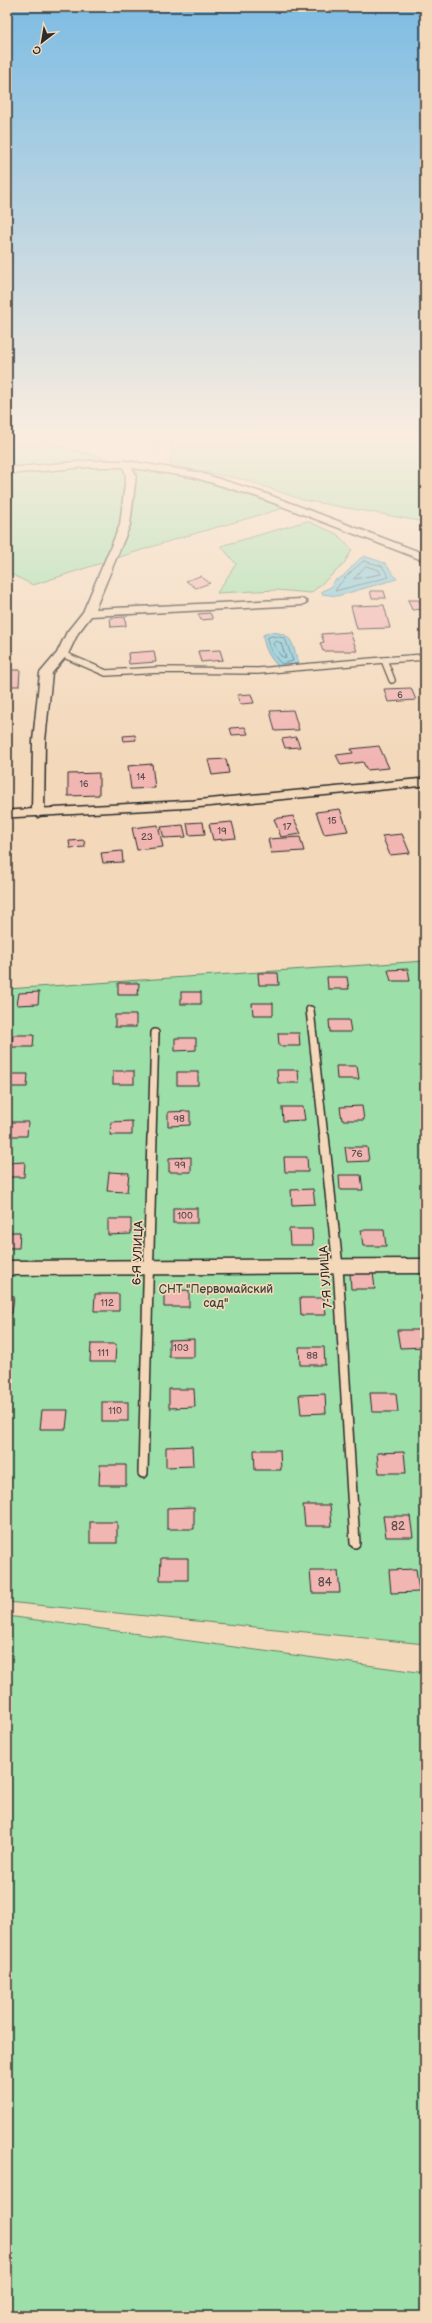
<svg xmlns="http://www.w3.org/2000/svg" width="432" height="2323" viewBox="0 0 432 2323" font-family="'Balsamiq Sans',sans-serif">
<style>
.green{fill:#9cdfa9;stroke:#64856a}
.water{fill:#7cc8dc;stroke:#5c8995}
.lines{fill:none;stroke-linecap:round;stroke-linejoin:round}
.shore{stroke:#4b6a72;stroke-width:1}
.building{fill:#f1b5b2;stroke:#2b2b2b}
.service-far2-casing{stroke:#2b2b2b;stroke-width:8}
.service-far1-casing{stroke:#2b2b2b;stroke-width:10}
.service-casing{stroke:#2b2b2b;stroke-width:12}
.minor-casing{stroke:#2b2b2b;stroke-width:3}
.path{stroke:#2b2b2b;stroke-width:1.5;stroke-dasharray:0.5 2;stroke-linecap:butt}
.service-far2{stroke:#f3d8ba;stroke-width:5.5}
.service-far1{stroke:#f3d8ba;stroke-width:7}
.service{stroke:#f3d8ba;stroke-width:9}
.minor{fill:#f3d8ba;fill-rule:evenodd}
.labels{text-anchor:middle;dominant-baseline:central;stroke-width:3.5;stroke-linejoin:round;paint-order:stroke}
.far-number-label{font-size:9px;fill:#5c4e4d}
.number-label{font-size:10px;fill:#5c4e4d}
.street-label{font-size:12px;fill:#2b2b2b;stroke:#f3d8ba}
.park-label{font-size:12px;fill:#3c463e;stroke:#f3d8ba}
.near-number-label{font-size:12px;fill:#5c4e4d}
</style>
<rect width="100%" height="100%" fill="#f3d8ba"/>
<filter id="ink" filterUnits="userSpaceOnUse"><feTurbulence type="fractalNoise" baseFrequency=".025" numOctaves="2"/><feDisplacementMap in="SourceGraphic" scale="8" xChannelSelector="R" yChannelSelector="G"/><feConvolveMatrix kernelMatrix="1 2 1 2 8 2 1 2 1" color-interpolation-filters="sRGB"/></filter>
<g filter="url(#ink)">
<g class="green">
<polygon points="17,439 34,439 133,466 187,477 247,494 284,508 176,539 33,585 7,572 7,447"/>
<polygon points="173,439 425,439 425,522 303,500 246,480 170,465"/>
<polygon points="307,521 337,534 352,550 343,565 311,593 276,590 217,593 236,564 221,546"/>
<polygon points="425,961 425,1644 7,1602 7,989"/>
<polygon points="7,1616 425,1673 425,2316 7,2316"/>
</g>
<g class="water">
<path d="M364 556 385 563 397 579 337 596 322 594V591L331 587 335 580C346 578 353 562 364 556Z"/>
<path d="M271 632C294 634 291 643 299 663L281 669C271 660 264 649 263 635Z"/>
</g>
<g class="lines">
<g class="shore">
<path d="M364 561 382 566 389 577 335 591C338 584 356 566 364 561Z"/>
<polygon points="366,566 379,570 381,574 354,579"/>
<path d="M272 636 285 638 293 661 282 664C274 657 268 648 267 638Z"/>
<polygon points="276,641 281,643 286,658 281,656 273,644"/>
</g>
</g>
<g class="building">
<polygon points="200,576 210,583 196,588 186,581"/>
<polygon points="370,591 384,591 386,598 372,598"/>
<polygon points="408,600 419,600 423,609 412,610"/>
<polygon points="384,605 390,628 357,629 351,606"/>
<polygon points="210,613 213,619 201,620 198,614"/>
<polygon points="125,617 126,626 111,627 110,618"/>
<polygon points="350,632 357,651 323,651 320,643 324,642 321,634"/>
<polygon points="220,650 223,660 201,662 198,651"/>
<polygon points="154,651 156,662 129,664 128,653"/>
<polygon points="7,670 20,670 19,686 7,686"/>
<polygon points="411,688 416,700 388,702 384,689"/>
<polygon points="251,694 254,703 240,704 237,695"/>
<polygon points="293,710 299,730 275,731 270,711"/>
<polygon points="245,727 248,734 232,735 230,728"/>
<polygon points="135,735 136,740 124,741 123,736"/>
<polygon points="296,737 300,747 285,748 282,739"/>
<polygon points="379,746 389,768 367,770 363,762 341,765 336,755 353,753 351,749"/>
<polygon points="226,759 229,773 212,775 208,760"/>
<polygon points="152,764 155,788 131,789 128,766"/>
<polygon points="99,773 99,795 68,796 68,774"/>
<polygon points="340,809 348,831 324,834 316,812"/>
<polygon points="293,816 301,834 281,837 274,819"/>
<polygon points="203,822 205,834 189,835 187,823"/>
<polygon points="232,822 236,838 213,840 209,824"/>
<polygon points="158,825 163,847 137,850 132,828"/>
<polygon points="183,825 186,837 164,838 161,827"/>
<polygon points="402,834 410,853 390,855 382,836"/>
<polygon points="7,835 10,835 11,855 7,855"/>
<polygon points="300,837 304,851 271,853 268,839"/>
<polygon points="84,840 85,847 70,848 69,841"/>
<polygon points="122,851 123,862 103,863 101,853"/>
<polygon points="408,969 410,981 391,981 388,970"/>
<polygon points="258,973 278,973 279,985 259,985"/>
<polygon points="327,977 347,977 349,989 328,989"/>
<polygon points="118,983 139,983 138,995 118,995"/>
<polygon points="39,992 38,1004 17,1005 19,993"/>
<rect x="181" y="992" width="20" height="12"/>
<polygon points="252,1003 273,1003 273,1015 253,1015"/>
<rect x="115" y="1015" width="21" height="12"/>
<polygon points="329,1020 349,1020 351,1032 330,1032"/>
<polygon points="278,1033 299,1033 300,1046 279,1046"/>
<polygon points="13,1035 34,1035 33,1047 12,1047"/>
<polygon points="175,1038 196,1038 196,1050 175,1051"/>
<polygon points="336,1066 357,1066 359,1079 337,1079"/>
<polygon points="277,1070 298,1070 299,1083 278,1083"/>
<rect x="113" y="1071" width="21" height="13"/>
<rect x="177" y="1072" width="21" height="13"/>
<polygon points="7,1074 28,1074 27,1087 7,1087"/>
<polygon points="362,1106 364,1120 342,1120 340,1107"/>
<polygon points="282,1107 303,1107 305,1120 283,1121"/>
<polygon points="190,1111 190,1125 168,1126 168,1112"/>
<polygon points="132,1121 132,1135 110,1135 111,1122"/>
<polygon points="7,1122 28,1122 27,1136 7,1136"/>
<polygon points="345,1147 367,1147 369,1161 347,1162"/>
<polygon points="191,1157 191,1172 169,1172 169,1158"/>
<polygon points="284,1157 307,1157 308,1172 285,1172"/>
<polygon points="25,1162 24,1177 7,1177 7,1163"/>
<polygon points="109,1172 129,1173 127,1192 107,1191"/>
<polygon points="339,1175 361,1175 363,1190 340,1190"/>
<polygon points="313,1189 315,1204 292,1205 291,1190"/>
<rect x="173" y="1208" width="24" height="15"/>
<polygon points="108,1219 131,1219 131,1234 108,1235"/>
<polygon points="289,1229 312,1229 313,1245 290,1245"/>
<polygon points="361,1230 384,1230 386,1246 363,1246"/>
<polygon points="7,1232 20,1232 19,1248 7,1248"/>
<polygon points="350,1272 373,1272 375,1289 351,1289"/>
<polygon points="189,1290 189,1307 164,1307 164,1291"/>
<polygon points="95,1294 119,1294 119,1311 94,1311"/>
<polygon points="7,1296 14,1296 12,1313 7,1313"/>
<polygon points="300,1298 324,1298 326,1315 301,1315"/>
<polygon points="397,1330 422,1330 424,1347 400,1348"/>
<polygon points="194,1339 194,1357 169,1357 169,1340"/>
<polygon points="91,1344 116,1344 115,1362 90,1362"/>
<polygon points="299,1347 324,1347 325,1365 300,1365"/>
<polygon points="169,1389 194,1389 195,1407 169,1408"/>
<polygon points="370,1393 396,1393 398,1412 372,1412"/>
<polygon points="325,1394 326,1413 301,1414 299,1395"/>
<rect x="102" y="1402" width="26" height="19"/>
<polygon points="42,1410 68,1410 66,1429 40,1429"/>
<polygon points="192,1446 193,1466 166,1467 166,1447"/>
<polygon points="254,1450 280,1450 281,1470 255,1470"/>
<polygon points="404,1452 406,1473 379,1473 377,1453"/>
<polygon points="100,1465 126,1465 126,1485 99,1485"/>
<polygon points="303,1505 330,1505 332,1526 305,1526"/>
<polygon points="194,1507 194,1529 167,1529 167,1508"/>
<polygon points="383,1516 410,1516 413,1537 386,1537"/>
<rect x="90" y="1522" width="27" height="21"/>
<polygon points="161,1558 188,1558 188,1580 160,1580"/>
<polygon points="416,1569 419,1592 391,1593 389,1570"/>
<polygon points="310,1571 338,1571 340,1593 312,1593"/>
</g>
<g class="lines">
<defs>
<g id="service-far2">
<polyline points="62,654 106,673 160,670 258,671 384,660"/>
<polyline points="392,680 384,660 425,657"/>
</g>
<g id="service-far1">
<polyline points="7,814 194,804 425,782"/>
<polyline points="310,1010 324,1137"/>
<polyline points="152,1137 155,1033"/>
</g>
<g id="service">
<polyline points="324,1136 338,1267 355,1543"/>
<polyline points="143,1473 152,1136"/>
</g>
<g id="minor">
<polygon points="88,461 126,461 197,472 264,493 425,554 425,561 258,497 193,477 132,468 136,475 130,525 95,609 302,599 307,602 302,605 91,616 78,633 68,654 52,673 45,741 44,813 38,817 32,813 33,741 40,673 57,653 67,632 83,612 120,525 126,475 123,467 88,467 7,474 7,468"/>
<polygon points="425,1259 425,1273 7,1275 7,1261"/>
</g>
</defs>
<use href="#service-far2" class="service-far2-casing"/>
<use href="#service-far1" class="service-far1-casing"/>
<use href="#service" class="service-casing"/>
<use href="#minor" class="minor-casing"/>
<polyline class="path" points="153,439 159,451 157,457"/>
<use href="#service-far2" class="service-far2"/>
<use href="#service-far1" class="service-far1"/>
<use href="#service" class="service"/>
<use href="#minor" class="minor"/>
</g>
</g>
<linearGradient id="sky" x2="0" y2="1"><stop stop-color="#7dbce3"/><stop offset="0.57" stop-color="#faede0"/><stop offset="1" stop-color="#faede0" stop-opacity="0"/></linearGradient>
<rect width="432" height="764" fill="url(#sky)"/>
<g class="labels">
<g class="far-number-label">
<text x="400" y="695">6</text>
<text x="141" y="777">14</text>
<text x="84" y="784">16</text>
</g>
<g class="number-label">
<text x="332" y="821">15</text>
<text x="287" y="827">17</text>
<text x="222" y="831">19</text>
<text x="147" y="837">23</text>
<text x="179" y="1119">98</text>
<text x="357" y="1154">76</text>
<text x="180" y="1165">99</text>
<text x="185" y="1216">100</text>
<text x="107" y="1303">112</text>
<text x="181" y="1348">103</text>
<text x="103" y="1353">111</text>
<text x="312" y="1356">88</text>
<text x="115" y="1411">110</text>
</g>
<g class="street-label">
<text transform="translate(138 1253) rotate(-88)">6-Я УЛИЦА</text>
<text transform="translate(326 1277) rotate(-94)">7-Я УЛИЦА</text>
</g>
<g class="park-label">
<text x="216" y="1289">СНТ "Первомайский<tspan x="216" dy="14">сад"</tspan></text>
</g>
<g class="near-number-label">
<text x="398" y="1526">82</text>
<text x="325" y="1582">84</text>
</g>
</g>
<rect width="432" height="2323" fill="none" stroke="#f3d8ba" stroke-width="24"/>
<rect x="12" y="12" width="408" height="2299" fill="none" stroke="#2b2b2b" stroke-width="1.5" filter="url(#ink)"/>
<g transform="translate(42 42) rotate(211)" stroke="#f3d8ba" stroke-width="3" paint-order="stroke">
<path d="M0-3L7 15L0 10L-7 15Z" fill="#2b2b2b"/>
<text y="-6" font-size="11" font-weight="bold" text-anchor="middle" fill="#2b2b2b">С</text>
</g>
</svg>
